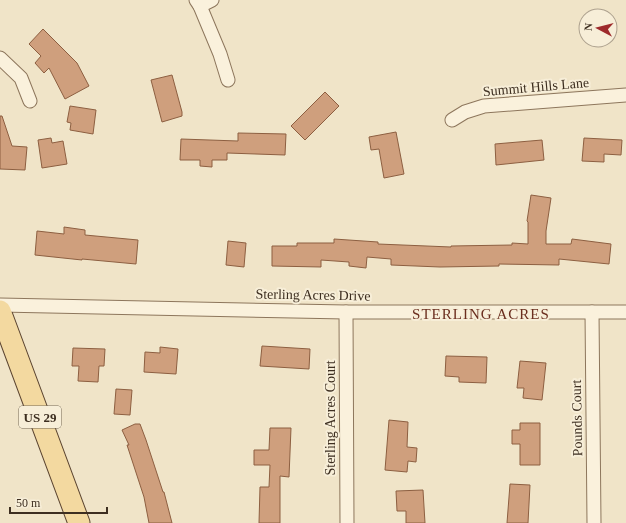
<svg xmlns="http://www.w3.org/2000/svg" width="626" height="523" viewBox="0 0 626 523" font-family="'Times New Roman',serif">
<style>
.building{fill:#cf9f7d;stroke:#8d5f41}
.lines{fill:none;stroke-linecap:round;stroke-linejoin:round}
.minor-casing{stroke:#8d765c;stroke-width:15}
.primary-casing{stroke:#5b4430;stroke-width:23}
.minor{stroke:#faf1dc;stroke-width:13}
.primary{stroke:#f3d9a0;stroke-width:21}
.labels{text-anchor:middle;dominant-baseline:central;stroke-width:4;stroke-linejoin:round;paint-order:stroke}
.shield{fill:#f7eed8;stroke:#756857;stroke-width:1}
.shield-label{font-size:13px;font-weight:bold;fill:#3d2e20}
.street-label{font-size:14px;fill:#3d2e20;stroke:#f7eed8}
.neighbourhood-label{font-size:15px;letter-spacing:1px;fill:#6b2e1e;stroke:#f7eed8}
</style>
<rect width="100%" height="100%" fill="#f0e4c8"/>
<g class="building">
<polygon points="43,29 77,63 89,86 65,99 49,68 44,73 35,63 41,56 29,44"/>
<polygon points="172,75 182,112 182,116 162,122 151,80"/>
<polygon points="325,92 339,106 305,140 291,126"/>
<polygon points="70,106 96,110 93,134 70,130 71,123 67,122"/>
<polygon points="0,116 2,116 12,146 27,147 25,170 0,169"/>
<polygon points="396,132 404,174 384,178 379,149 371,150 369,137"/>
<polygon points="238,133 286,134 285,155 227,153 227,160 212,160 212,167 200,166 200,160 180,160 181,139 238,141"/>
<polygon points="51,138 52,143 63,141 67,164 42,168 38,140"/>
<polygon points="584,138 622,140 621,155 604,154 604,162 582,161"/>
<polygon points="542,140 544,160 496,165 495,144"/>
<polygon points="531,195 551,198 546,231 546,244 571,244 572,239 611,244 609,264 559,259 559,265 499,264 499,266 440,267 391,265 391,259 367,257 366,268 349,266 349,262 321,260 321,267 272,266 272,246 297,246 297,243 334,243 334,239 378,242 378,244 451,247 451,246 512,245 512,243 528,244 528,222 527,221"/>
<polygon points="64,227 85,230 85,235 138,240 136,264 82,259 82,260 35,255 37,231 64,234"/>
<polygon points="228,241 246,243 244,267 226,265"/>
<polygon points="262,346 310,349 309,369 260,366"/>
<polygon points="160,347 178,349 176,374 144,372 145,352 160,353"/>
<polygon points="73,348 105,349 104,366 99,366 98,382 78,381 79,366 72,366"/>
<polygon points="446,356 487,357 486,383 459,382 459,377 445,376"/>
<polygon points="520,361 546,363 542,400 523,398 524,388 517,388"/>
<polygon points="116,389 132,390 130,415 114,414"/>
<polygon points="389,420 408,422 407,447 417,448 416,462 408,461 407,472 385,470"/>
<polygon points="520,423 540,423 540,465 520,465 520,444 512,444 512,430 520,430"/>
<polygon points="135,424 140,424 146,440 163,492 164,492 172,523 149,523 144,497 127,445 129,445 122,430"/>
<polygon points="270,428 291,428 289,477 280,476 280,523 259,523 260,487 269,487 270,465 254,465 254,450 269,450"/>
<polygon points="510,484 530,485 528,523 507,523"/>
<polygon points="423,490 425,523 406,523 406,511 397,511 396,491"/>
</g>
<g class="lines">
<defs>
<g id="minor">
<polyline points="196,0 200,6 220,54 228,80"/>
<polyline points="200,6 212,0"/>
<polyline points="0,58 21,78 30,101"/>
<polyline points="452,120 465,112 484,106 626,95"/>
<polyline points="0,305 346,312 626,312"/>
<polyline points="346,312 347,523"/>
<polyline points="592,312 594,523"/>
</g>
<polyline id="primary" points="0,311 79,523"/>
</defs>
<use href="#minor" class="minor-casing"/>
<use href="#primary" class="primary-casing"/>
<use href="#minor" class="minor"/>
<use href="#primary" class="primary"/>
</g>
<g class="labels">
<rect class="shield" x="19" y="406" width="42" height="22" rx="3"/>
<g class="shield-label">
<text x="40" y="417">US 29</text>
</g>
<g class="street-label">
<text transform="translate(536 87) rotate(-5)">Summit Hills Lane</text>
<text transform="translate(313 295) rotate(1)">Sterling Acres Drive</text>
<text transform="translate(330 418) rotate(-90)">Sterling Acres Court</text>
<text transform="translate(577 418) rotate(-91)">Pounds Court</text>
</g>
<g class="neighbourhood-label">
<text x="481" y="314">STERLING ACRES</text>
</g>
</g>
<g transform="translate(598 28) rotate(277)"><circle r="19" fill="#f7eed8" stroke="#ada18e"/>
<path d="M0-3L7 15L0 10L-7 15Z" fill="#9e2a2b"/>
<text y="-6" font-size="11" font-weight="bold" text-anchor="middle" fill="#3d2e20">N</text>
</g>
<path d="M10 507v6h97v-6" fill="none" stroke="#3d2e20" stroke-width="2"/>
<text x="16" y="507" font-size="12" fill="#3d2e20" stroke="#f7eed8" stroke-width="3" paint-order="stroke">50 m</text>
</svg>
